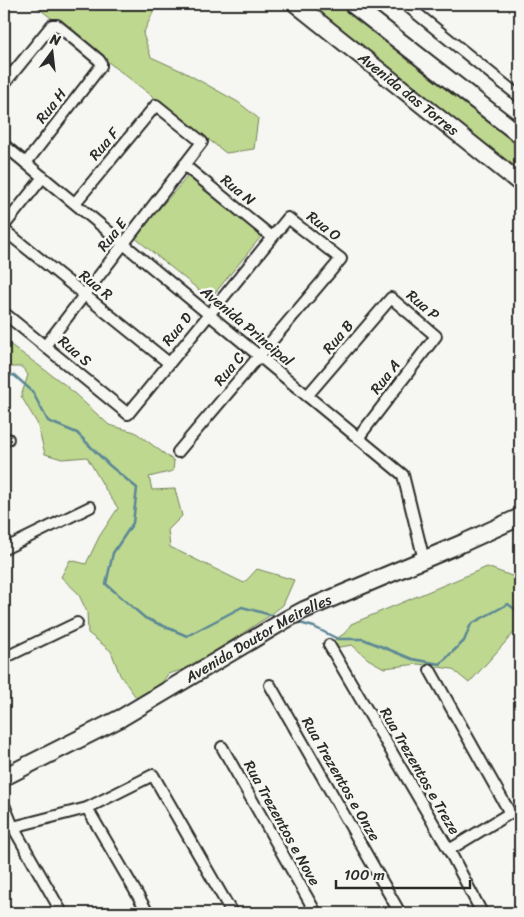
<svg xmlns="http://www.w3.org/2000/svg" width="524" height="917" viewBox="0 0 524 917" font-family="Sriracha,sans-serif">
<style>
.green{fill:#bed88f;stroke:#74825d}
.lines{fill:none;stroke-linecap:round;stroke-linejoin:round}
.stream{stroke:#5c8796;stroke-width:2.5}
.street-casing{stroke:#2b2b2b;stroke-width:14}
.primary-casing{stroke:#2b2b2b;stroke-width:20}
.street{stroke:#f6f6f2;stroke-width:10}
.primary{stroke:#f6f6f2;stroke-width:16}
.labels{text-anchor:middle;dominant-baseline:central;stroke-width:5;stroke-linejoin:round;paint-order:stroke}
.street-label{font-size:15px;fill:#2b2b2b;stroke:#f6f6f2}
</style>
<rect width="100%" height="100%" fill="#f6f6f2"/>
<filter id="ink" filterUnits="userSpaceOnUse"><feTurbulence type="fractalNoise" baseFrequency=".02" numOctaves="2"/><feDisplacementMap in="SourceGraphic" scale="10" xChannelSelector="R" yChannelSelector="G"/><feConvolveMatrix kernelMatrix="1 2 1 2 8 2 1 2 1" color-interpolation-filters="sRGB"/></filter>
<g filter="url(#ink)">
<g class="green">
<polygon points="33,4 157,4 143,34 151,57 184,72 238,102 258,118 254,149 226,153"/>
<polygon points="309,4 343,4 520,145 520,175"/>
<polygon points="189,175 264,233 210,299 134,237"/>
<polygon points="4,340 64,384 109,425 135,432 174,461 173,471 149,477 152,490 175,489 182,516 168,530 170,547 244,583 257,569 294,580 283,605 269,616 189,668 168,674 157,690 138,700 120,675 111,651 88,633 87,612 78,593 61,577 70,560 86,564 99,537 118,508 107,492 87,457 62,459 45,454 37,423 21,396 28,375 22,367 5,367 4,369"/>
<polygon points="487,567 520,579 520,628 519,627 469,683 452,669 418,664 384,668 368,659 352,645 334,648 332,642 345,633 351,624"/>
</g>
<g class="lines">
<g class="stream">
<polyline points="4,376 14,375 32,391 48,421 77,433 109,465 137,488 133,523 113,553 106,584 145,618 187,636 242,607 278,617"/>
<polyline points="296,622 314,627 338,639 363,639 412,659 440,664 464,641 471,624 508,604 520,613"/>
</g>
<defs>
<g id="street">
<polyline points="405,4 520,97"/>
<polyline points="4,84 52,25 57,25 99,60 101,63 101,66 26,163"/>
<polyline points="4,145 403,475 424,560"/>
<polyline points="184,165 272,237"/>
<polyline points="4,226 43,177"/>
<polyline points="4,230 169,363"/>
<polyline points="4,313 128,414 288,218 341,259 178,452"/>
<polyline points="45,346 202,142 156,105 75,203"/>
<polyline points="307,396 391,298 436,336 358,438"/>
<polyline points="4,441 8,439"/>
<polyline points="4,549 90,507"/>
<polyline points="329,645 449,850 482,913"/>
<polyline points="4,658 77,623"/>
<polyline points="430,670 510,813 449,850"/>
<polyline points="270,685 400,913"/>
<polyline points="222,747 316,913"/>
<polyline points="4,805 13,827 62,913"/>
<polyline points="87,808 148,913"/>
<polyline points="13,827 87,808 153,775 232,913"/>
</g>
<g id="primary">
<path id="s1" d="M296 4 520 183"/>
<polyline points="352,4 520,135"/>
<path id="s2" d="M4 777 121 718 287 619 304 610 463 543 520 517"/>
</g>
</defs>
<use href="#street" class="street-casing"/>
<use href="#primary" class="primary-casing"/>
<use href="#street" class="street"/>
<use href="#primary" class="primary"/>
</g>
</g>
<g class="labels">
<g class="street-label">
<text stroke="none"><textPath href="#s1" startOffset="144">Avenida das Torres</textPath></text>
<text transform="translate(51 106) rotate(-52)">Rua H</text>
<text transform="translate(104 144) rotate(-50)">Rua F</text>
<text transform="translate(238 190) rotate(39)">Rua N</text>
<text transform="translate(324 226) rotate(38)">Rua O</text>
<text transform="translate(112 235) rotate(-52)">Rua E</text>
<text transform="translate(96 285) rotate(39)">Rua R</text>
<text transform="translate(423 305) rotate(40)">Rua P</text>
<text transform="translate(247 326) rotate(40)">Avenida Principal</text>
<text transform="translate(177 329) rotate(-51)">Rua D</text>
<text transform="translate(338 337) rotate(-50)">Rua B</text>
<text transform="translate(75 351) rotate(40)">Rua S</text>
<text transform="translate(229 369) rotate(-50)">Rua C</text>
<text transform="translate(385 377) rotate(-53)">Rua A</text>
<text stroke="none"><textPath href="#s2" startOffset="290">Avenida Doutor Meirelles</textPath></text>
<text transform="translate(420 771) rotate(60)">Rua Trezentos e Treze</text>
<text transform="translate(341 779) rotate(60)">Rua Trezentos e Onze</text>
<text transform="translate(282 823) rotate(61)">Rua Trezentos e Nove</text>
</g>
</g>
<rect width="524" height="917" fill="none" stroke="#f6f6f2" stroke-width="20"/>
<rect x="10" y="10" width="504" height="897" fill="none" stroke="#2b2b2b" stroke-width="2" filter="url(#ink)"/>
<g transform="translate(52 52) rotate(15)" stroke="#f6f6f2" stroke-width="4" paint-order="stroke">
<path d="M0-4L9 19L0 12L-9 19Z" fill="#2b2b2b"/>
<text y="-8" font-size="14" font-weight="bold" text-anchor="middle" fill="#2b2b2b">N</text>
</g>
<path d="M336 880v8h134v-8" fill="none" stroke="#2b2b2b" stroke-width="2.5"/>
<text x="344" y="880" font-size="15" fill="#2b2b2b" stroke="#f6f6f2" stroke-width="4" paint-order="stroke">100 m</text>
</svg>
